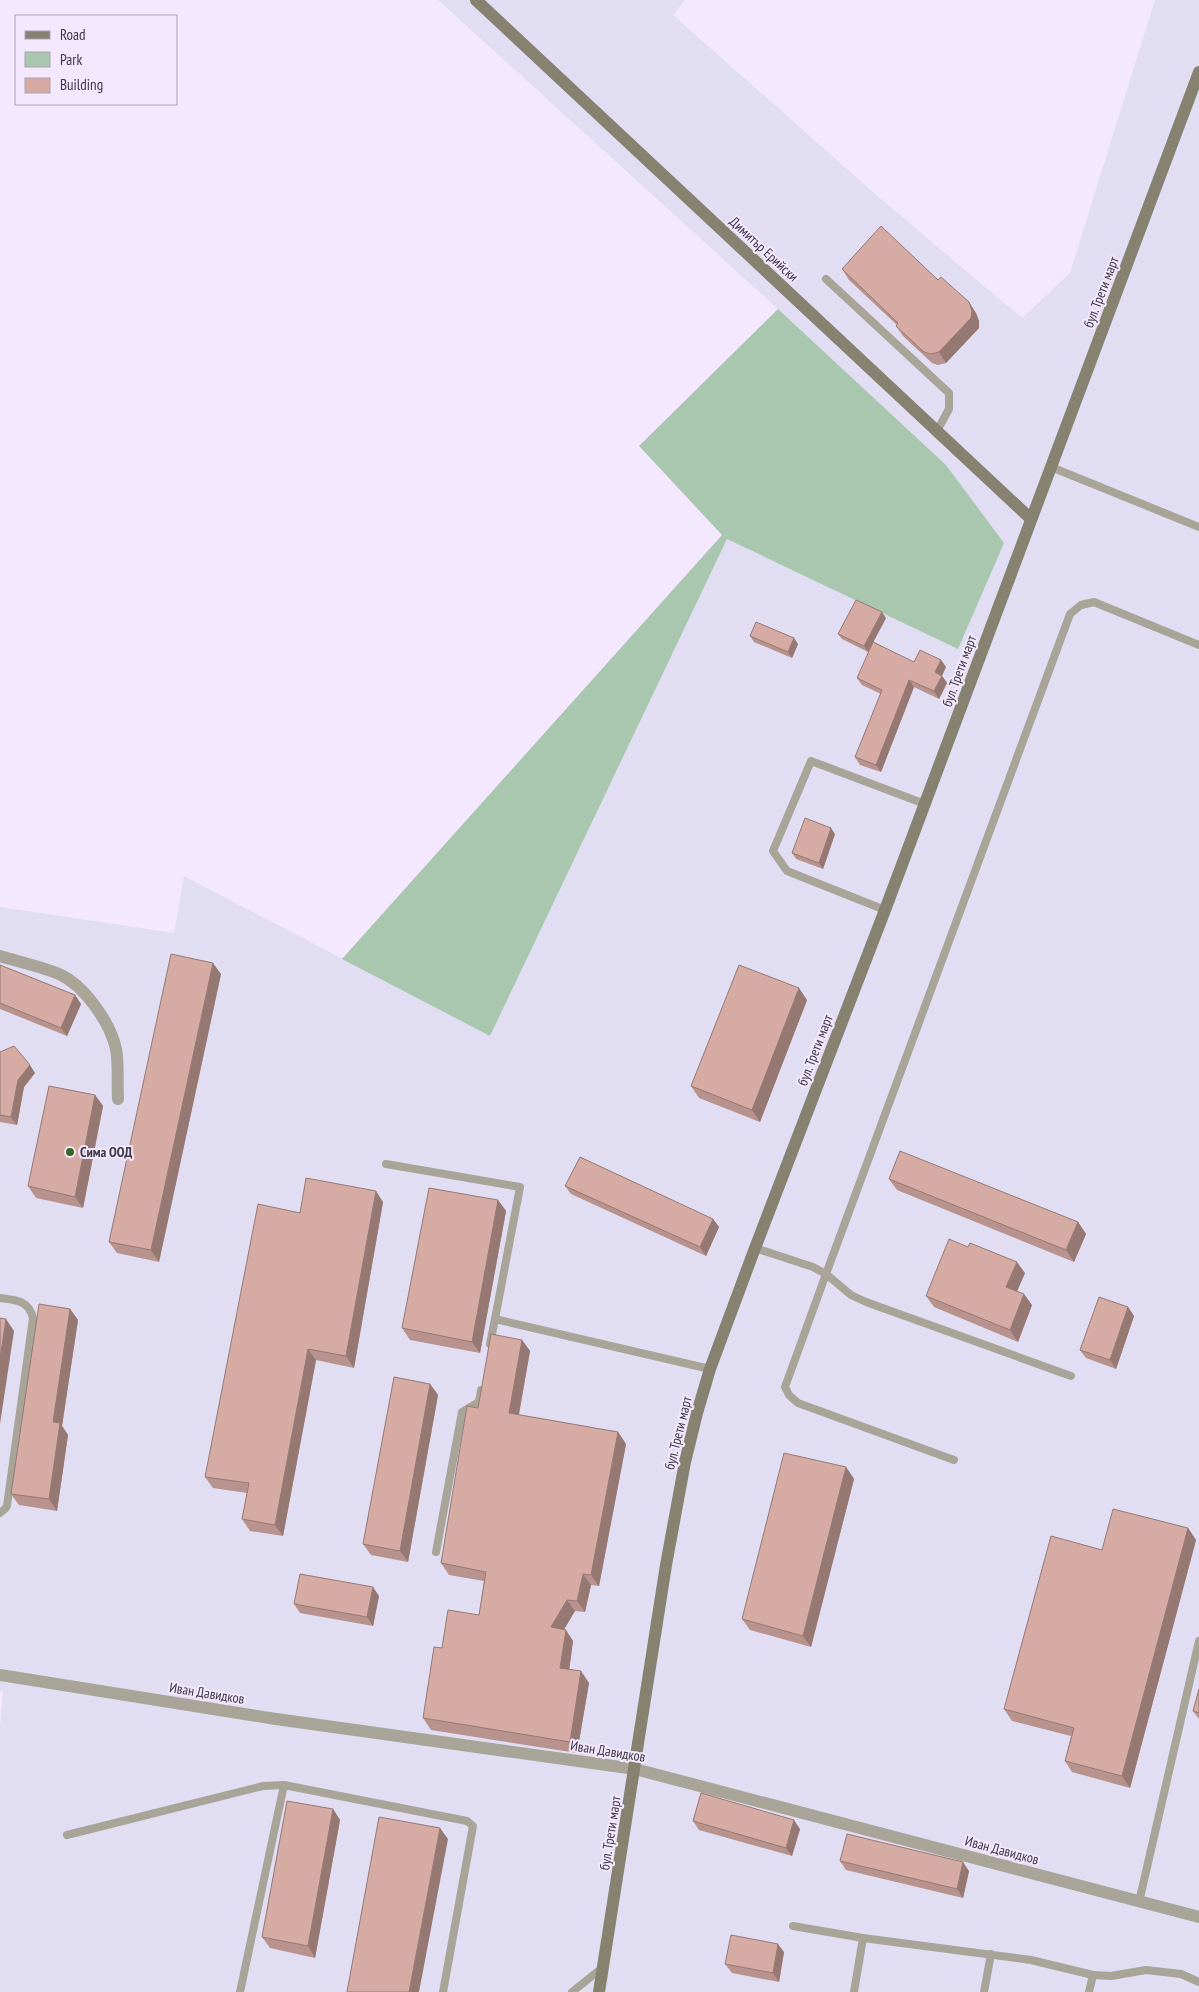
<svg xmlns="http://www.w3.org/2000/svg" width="1199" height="1992" viewBox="0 0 1199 1992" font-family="'PT Sans Narrow',sans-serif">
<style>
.industrial{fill:#e1ddf2}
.green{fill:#a9c7af}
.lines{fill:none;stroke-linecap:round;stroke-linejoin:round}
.lane{stroke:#a8a498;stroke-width:8}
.street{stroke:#a8a498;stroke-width:12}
.secondary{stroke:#87816f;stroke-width:12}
.wall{fill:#b8938d}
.shaded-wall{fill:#967873}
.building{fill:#d6aba4;stroke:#967873}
.poi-dot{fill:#396422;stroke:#f3e8fe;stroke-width:2}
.labels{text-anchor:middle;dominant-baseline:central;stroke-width:4;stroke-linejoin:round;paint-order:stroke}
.street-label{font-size:14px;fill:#3d3843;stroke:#f3e8fe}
.poi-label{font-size:14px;font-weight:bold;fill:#3d3843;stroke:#f3e8fe;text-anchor:start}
</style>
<rect width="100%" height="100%" fill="#f3e8fe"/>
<polygon class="industrial" points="438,0 685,0 673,15 875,194 1022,318 1070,273 1155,0 1199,0 1199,1992 0,1992 0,1727 3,1691 0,1690 0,907 174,933 184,876 490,1036 727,539 958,648 1003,543 946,465 778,309"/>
<polygon class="green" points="778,309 946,465 1004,543 958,649 727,539 490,1036 342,959 722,535 639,446"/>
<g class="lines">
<g class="lane">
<polyline points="826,279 949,393 949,409 937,431"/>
<polyline points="1051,467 1199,527"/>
<polyline points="885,910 787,871 773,851 811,761 925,804"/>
<polyline points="386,1164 520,1187 495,1319 710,1369"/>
<polyline points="755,1248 813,1267 826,1274 851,1295 866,1302 1071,1376"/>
<path d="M0 1298C15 1300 29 1300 33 1318L7 1506 5 1509 0 1513"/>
<polyline points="490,1344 495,1319"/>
<polyline points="954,1460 798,1403 789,1395 785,1387 826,1274 1070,614 1081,605 1094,602 1199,645"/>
<polyline points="436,1552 462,1412 479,1402 481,1390"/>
<polyline points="67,1835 263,1786 284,1785"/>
<polyline points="1139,1902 1199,1641"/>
<polyline points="793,1926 863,1938 1031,1960 1093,1975 1111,1976 1146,1970 1181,1974 1199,1982"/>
<polyline points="240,1992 284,1785 467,1821 473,1826 443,1992"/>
<polyline points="572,1992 602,1968"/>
<polyline points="854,1992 863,1938"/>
<polyline points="984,1992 991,1954"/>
<polyline points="1089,1992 1093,1975"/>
</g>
<g class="street">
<path d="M0 956C19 962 40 966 59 974 84 985 110 1022 116 1049 119 1065 117 1083 118 1099"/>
<polyline points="0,1675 276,1719 635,1769 1199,1917"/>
</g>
<g class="secondary">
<polyline points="476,0 1031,519"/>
<polyline points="599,1992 666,1565 685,1462 697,1413 710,1369 755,1248 885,910 1199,72"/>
</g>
</g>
<g class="wall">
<polygon points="842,269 938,280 976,313 979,321 979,328 946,363 938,365 932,363 903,336 896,326 897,325 849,280"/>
<polygon points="886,618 868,652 842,639 838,634"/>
<polygon points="750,636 798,644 792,658 754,642"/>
<polygon points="941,660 946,667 942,676 947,683 939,699 914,687 881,772 860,765 855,757 881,694 862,685 857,678 914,662"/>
<polygon points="835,834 823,869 796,859 792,853"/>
<polygon points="0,965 75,995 81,1004 67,1036 0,1009"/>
<polygon points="221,974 159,1262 117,1253 109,1242"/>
<polygon points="807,1000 760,1122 699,1098 691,1086"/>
<polygon points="0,1052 35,1073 24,1087 17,1125 0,1122"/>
<polygon points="95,1095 103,1106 83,1208 36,1198 28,1186"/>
<polygon points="889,1179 1078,1222 1086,1234 1074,1262 897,1190"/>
<polygon points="565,1186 713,1219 719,1227 706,1256 571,1194"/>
<polygon points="498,1200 506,1211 480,1353 410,1340 402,1328"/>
<polygon points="383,1202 354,1368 316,1360 283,1536 250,1531 242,1519 247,1493 213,1488 205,1477 300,1213"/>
<polygon points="1025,1273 1017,1291 1032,1305 1018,1342 934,1307 926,1296"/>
<polygon points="1128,1307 1134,1316 1116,1369 1086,1358 1080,1350"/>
<polygon points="70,1309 78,1320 62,1426 68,1435 57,1511 19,1505 11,1494"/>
<polygon points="522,1340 530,1351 519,1415 618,1432 626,1444 599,1586 591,1585 585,1612 575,1611 564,1629 573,1641 569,1669 589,1683 577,1753 431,1730 423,1718 442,1648 479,1615 484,1581 449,1575 441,1563 478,1408"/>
<polygon points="430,1384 438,1395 408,1562 371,1555 363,1544"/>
<polygon points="846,1467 854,1479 811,1647 750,1630 742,1619"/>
<polygon points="1188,1528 1196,1540 1130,1788 1072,1772 1065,1761 1071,1736 1012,1721 1004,1709 1102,1550"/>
<polygon points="379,1596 373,1626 300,1613 294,1604"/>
<polygon points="1199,1689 1199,1719 1193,1711"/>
<polygon points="333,1809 340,1820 315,1958 270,1948 262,1937"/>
<polygon points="693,1821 800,1829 792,1856 699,1830"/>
<polygon points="840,1861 969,1871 963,1898 846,1870"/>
<polygon points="784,1952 779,1982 732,1973 725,1964"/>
</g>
<g class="shaded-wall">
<polygon points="969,302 976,313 979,321 979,328 946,363 939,352"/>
<polygon points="882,612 886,618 868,652 864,646"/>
<polygon points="794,638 798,644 792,658 788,652"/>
<polygon points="941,660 946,667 940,680 935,672"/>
<polygon points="942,676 947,683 939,699 934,691"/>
<polygon points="909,680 914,687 881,772 876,765"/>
<polygon points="831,828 835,834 823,869 819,863"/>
<polygon points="213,963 221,974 159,1262 151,1250"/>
<polygon points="799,988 807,1000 760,1122 752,1110"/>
<polygon points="75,995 81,1004 67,1036 61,1028"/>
<polygon points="30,1065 35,1073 24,1087 17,1125 11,1117 18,1080"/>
<polygon points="95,1095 103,1106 83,1208 75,1197"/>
<polygon points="376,1191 383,1202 354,1368 346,1356"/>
<polygon points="498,1200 506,1211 480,1353 472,1342"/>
<polygon points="713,1219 719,1227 706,1256 700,1247"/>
<polygon points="1078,1222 1086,1234 1074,1262 1066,1250"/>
<polygon points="1017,1262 1025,1273 1014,1298 1006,1287"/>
<polygon points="1024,1294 1032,1305 1018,1342 1010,1330"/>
<polygon points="1128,1307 1134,1316 1116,1369 1110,1360"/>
<polygon points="70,1309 78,1320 62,1426 68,1435 57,1511 49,1499 53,1422"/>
<polygon points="6,1319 14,1331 0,1424 0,1359"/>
<polygon points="522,1340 530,1351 517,1424 509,1413"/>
<polygon points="308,1349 316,1360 283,1536 275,1525"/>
<polygon points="430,1384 438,1395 408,1562 400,1551"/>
<polygon points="618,1432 626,1444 599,1586 591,1575"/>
<polygon points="846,1467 854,1479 811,1647 803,1636"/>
<polygon points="1188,1528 1196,1540 1130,1788 1122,1776"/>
<polygon points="583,1574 591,1585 585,1612 577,1601"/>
<polygon points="373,1587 379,1596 373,1626 367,1617"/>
<polygon points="567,1600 575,1611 559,1638 551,1627"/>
<polygon points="566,1630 573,1641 568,1679 560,1668"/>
<polygon points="581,1671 589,1683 577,1753 570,1742"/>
<polygon points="333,1809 340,1820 315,1958 308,1946"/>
<polygon points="794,1820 800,1829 792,1856 786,1848"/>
<polygon points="440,1828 448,1839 419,1992 409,1992"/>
<polygon points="963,1862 969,1871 963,1898 957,1889"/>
<polygon points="778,1944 784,1952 779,1982 773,1973"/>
</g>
<g class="building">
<polygon points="881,226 938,280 941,277 969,302 972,311 971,318 939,352 931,354 924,352 896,326 898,323 842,269"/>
<polygon points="856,600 882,612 864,646 838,634"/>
<polygon points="756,622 794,638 788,652 750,636"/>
<polygon points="873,642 914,662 920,650 941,660 935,672 942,676 934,691 909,680 876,765 855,757 882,690 857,678"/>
<polygon points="805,818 831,828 819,863 792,853"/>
<polygon points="171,954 213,963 151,1250 109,1242"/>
<polygon points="0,965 75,995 61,1028 0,1003"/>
<polygon points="739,965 799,988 752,1110 691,1086"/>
<polygon points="14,1046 30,1065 18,1080 11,1117 0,1115 0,1052"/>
<polygon points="49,1086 95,1095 75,1197 28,1186"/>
<polygon points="900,1151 1078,1222 1066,1250 889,1179"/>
<polygon points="580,1157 713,1219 700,1247 565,1186"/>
<polygon points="306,1178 376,1191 346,1356 308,1349 275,1525 242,1519 249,1483 205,1477 258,1204 300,1213"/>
<polygon points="429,1188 498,1200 472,1342 402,1328"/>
<polygon points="949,1239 968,1247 970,1243 1017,1262 1006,1287 1024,1294 1010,1330 926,1296"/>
<polygon points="1099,1297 1128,1307 1110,1360 1080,1350"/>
<polygon points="39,1304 70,1309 53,1422 60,1423 49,1499 11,1494"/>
<polygon points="0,1318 6,1319 0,1359"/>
<polygon points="491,1334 522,1340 509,1413 618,1432 591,1575 583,1574 577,1601 567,1600 551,1627 566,1630 560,1668 581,1671 570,1742 423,1718 434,1647 442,1648 448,1610 479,1615 486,1572 441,1563 467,1406 478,1408"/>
<polygon points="394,1377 430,1384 400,1551 363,1544"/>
<polygon points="784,1453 846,1467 803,1636 742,1619"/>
<polygon points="1113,1509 1188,1528 1122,1776 1065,1761 1074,1728 1004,1709 1051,1536 1102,1550"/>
<polygon points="300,1574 373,1587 367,1617 294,1604"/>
<polygon points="1199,1689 1199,1713 1193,1711"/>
<polygon points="701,1793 794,1820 786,1848 693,1821"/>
<polygon points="287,1801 333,1809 308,1946 262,1937"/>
<polygon points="379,1817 440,1828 409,1992 347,1992"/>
<polygon points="847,1834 963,1862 957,1889 840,1861"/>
<polygon points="731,1935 778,1944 773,1973 725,1964"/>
</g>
<circle class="poi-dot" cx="70" cy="1152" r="5"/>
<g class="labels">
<g class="street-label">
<text transform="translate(764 249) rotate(43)">Димитър Ерийски</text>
<text transform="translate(1101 292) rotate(-69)">бул. Трети март</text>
<text transform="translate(959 671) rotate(-70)">бул. Трети март</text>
<text transform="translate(815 1050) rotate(-69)">бул. Трети март</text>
<text transform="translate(678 1433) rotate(-76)">бул. Трети март</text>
<text transform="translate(207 1693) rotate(9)">Иван Давидков</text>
<text transform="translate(608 1751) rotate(9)">Иван Давидков</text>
<text transform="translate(610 1833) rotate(-81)">бул. Трети март</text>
<text transform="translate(1002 1850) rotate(15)">Иван Давидков</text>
</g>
<g class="poi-label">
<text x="80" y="1152">Сима ООД</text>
</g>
</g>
<rect x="15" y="15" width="162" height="90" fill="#f3e8fe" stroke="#aaa2b3"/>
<rect x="25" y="31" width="25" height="8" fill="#87816f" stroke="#aaa2b3"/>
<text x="60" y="40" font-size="15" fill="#3d3843">Road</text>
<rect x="25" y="52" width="25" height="15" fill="#a9c7af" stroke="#aaa2b3"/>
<text x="60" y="65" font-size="15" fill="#3d3843">Park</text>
<rect x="25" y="78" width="25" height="15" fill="#d6aba4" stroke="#aaa2b3"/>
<text x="60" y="90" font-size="15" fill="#3d3843">Building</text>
</svg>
